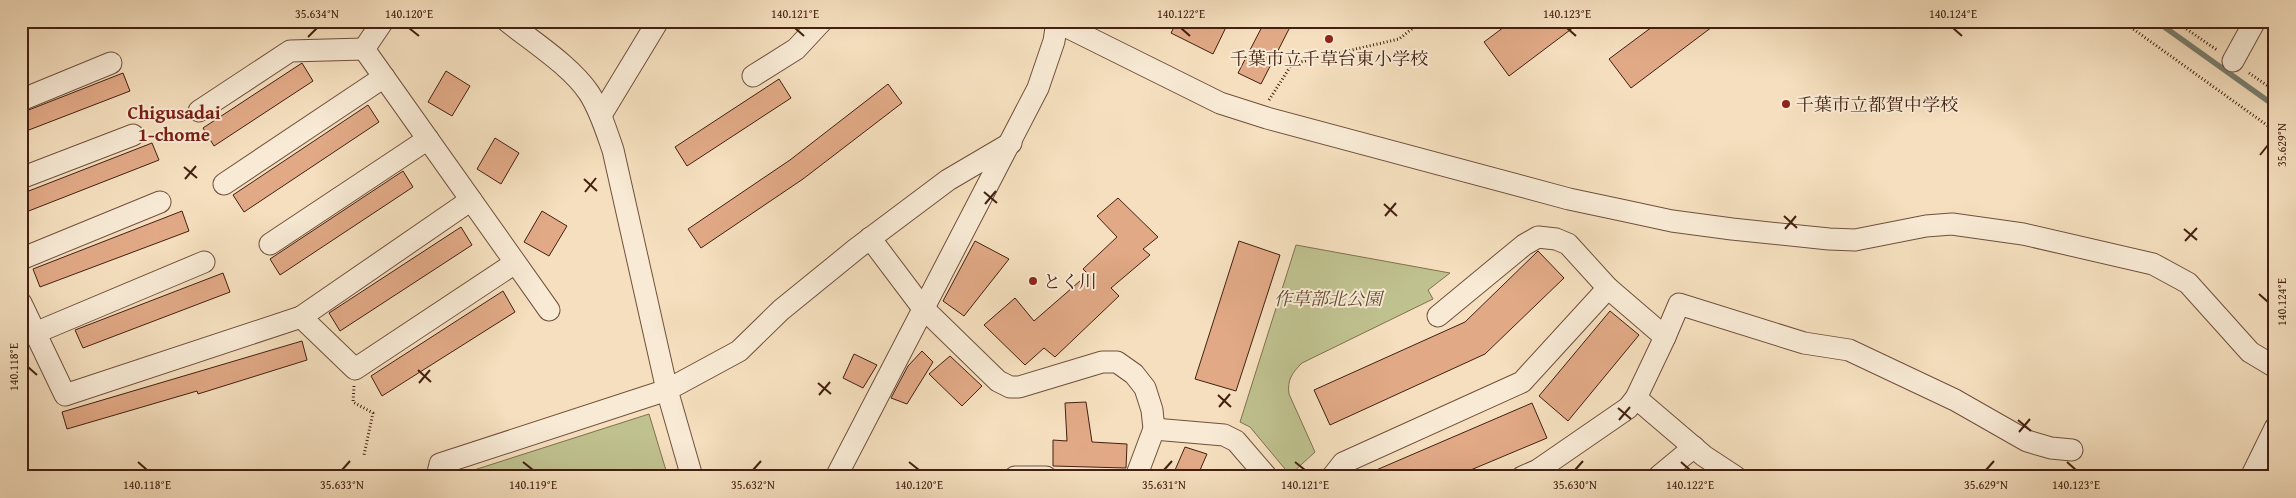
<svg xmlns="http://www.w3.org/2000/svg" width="2296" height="498" viewBox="0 0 2296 498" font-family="'Gentium Book Plus','Noto Serif JP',serif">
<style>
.green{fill:#bfc18f;stroke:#817050}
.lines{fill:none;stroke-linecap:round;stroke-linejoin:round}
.stream{stroke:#787e6f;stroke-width:5.5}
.building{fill:#e1a986;stroke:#432011}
.minor-casing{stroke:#70503c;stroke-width:23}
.path{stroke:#432011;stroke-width:3;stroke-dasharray:1 2.5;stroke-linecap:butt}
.minor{stroke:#f8ead5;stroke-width:21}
.ticks{fill:none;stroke:#432011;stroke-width:2}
.poi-dot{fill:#8f2418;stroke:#f8ead5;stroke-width:2}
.labels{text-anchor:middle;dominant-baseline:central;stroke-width:4;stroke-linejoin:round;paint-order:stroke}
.poi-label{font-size:18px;fill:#432011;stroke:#f8ead5;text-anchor:start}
.park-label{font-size:18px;font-style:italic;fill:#624830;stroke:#f8ead5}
.neighbourhood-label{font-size:19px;font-weight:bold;fill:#7a1f14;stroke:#f8ead5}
.neatline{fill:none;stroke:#432011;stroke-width:2}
.ticks-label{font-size:12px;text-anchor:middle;fill:#432011}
</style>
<rect width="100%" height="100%" fill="#f5dfbe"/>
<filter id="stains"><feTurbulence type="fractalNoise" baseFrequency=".004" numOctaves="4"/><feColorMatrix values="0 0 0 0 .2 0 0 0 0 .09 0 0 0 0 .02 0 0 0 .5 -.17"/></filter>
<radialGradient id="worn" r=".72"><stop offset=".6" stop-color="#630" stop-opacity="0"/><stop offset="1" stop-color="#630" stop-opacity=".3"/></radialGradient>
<g class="green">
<path d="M1296 245 1450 273 1428 290 1433 299 1302 363C1292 373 1287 380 1289 394L1315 452 1290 475 1250 427 1240 422Z"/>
<polygon points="649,414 668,477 472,477 474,470"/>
</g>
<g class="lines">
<polyline class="stream" points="2156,21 2275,106"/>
</g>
<g class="building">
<polygon points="1177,21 1229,21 1213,54 1171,33"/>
<polygon points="1265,21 1279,21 1290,27 1261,84 1238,73"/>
<polygon points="1512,21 1582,21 1509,76 1484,42"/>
<polygon points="1660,21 1720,21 1631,88 1609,59"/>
<polygon points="302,63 313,81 214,146 203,128"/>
<polygon points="446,71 470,86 452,116 428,102"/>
<polygon points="123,73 130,91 21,133 21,113"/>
<polygon points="779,79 791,98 687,166 675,147"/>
<polygon points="888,84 902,103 803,179 701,248 688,229 790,160"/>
<polygon points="368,105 379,122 244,212 233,195"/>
<polygon points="495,138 519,153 501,184 477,169"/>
<polygon points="152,143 159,160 21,214 21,194"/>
<polygon points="403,171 413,187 280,275 270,259"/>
<polygon points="1118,198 1158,237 1143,249 1150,255 1111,288 1119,296 1055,357 1044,348 1025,365 984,325 1015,298 1034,321 1088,274 1083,269 1117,237 1097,216"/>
<polygon points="182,211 189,231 40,287 33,269"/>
<polygon points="542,211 567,226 549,256 524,242"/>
<polygon points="461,227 472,245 340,331 329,313"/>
<polygon points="975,241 1009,259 964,316 943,301"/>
<polygon points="1239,241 1280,255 1236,391 1195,379"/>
<polygon points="1538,251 1564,278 1485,354 1330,425 1314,390 1465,322"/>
<polygon points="223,273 230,292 83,348 75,330"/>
<polygon points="503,291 515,312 382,396 371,376"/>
<polygon points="1610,311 1639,335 1568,421 1539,396"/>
<polygon points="302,341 307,360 198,394 197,391 67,429 62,412"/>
<polygon points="922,351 933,362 907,404 891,398 908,366"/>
<polygon points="854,354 877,365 863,388 843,378"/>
<polygon points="950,356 982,386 962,406 929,374"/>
<polygon points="1086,402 1092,442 1127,444 1126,468 1053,466 1053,440 1067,441 1065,403"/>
<polygon points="1532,403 1547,438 1454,477 1360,477"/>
<polygon points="1185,447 1207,454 1197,477 1172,477"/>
</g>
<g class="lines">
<defs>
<g id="minor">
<polyline points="383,21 364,49 549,310"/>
<path d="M507 21C533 42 571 66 589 93 600 110 606 130 613 150L667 390 692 477"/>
<polyline points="1057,22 1220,103 1267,118 1569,199 1621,210 1672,221 1732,229 1829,239 1855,240 1926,226 1952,224 2023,234 2153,264 2188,283 2250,352 2275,367"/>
<polyline points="2233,61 2255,21"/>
<polyline points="753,76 796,49 822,21"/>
<polyline points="21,100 111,63"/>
<polyline points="199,111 290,51 364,49"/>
<polyline points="601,115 658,21"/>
<polyline points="21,178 133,135"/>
<polyline points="224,184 384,77"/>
<polyline points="870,238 922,307 998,381 1010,387 1019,387 1102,362 1117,362 1134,374 1145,388 1152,410 1154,429 1136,477"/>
<polyline points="270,244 428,139"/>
<polyline points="21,259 160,202"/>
<polyline points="21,303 65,395 301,317 471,200"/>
<polyline points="1438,316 1524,245 1538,237 1556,239 1568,244 1608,288 1665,337 1636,398 1628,408 1538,470 1522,477"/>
<polyline points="301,317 355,369 515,263"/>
<polyline points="35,333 204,262"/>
<polyline points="1665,337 1679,304 1804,343 1849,350 1955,400 2027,441 2051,448 2072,450"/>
<polyline points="1636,398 1704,456 1736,477"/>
<polyline points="1154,429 1224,435 1236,441 1267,477"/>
<polyline points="1659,476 1694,447"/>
<polyline points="437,477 440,464 667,390 739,351 781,310 856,249 948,180 1011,143"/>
<polyline points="836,477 1038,88 1054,41 1057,21"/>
<polyline points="1015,477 1046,477"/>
<polyline points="1332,477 1343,463 1522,382 1608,288"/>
<polyline points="2251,477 2275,428"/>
</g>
</defs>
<use href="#minor" class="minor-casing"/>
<g class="path">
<polyline points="2122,21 2275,131"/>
<polyline points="2175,21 2217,50"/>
<polyline points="2249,73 2275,91"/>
<polyline points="1269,100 1292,64 1399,39 1422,21"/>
<polyline points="354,386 353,402 373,413 364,455"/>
</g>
<use href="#minor" class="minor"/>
</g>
<path class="ticks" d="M409 28 419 36M795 28 804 36M1181 28 1190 36M1567 28 1576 36M1953 28 1962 36M308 37 317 28M2260 155 2268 145M184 167 197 178M185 179 196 166M584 179 597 191M585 192 596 178M984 192 997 203M985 204 996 191M1384 204 1397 216M1385 216 1396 203M1784 216 1797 228M1785 229 1796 216M2184 229 2197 240M2185 241 2197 228M2259 294 2268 302M28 367 37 375M418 370 431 382M419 383 430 370M818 383 831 394M819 395 830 382M1218 395 1231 407M1219 407 1230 394M1618 408 1631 419M1619 420 1630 407M2018 420 2031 431M2019 432 2030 419M138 462 147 470M523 462 533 470M909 462 919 470M1295 462 1305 470M1681 462 1690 470M2067 462 2076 470M342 470 350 461M753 470 761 461M1164 470 1172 461M1575 470 1583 461M1986 470 1994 461"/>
<g class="poi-dot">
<circle cx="1329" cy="39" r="5"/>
<circle cx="1786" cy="104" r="5"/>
<circle cx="1033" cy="281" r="5"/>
</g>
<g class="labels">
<g class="poi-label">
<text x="1329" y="58" text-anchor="middle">千葉市立千草台東小学校</text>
<text x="1796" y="104">千葉市立都賀中学校</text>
<text x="1043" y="281">とく川</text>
</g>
<g class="park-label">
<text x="1328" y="298">作草部北公園</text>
</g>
<g class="neighbourhood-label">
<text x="174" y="112">Chigusadai<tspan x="174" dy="22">1-chome</tspan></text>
</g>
</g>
<rect width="2296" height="498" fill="none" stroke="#f5dfbe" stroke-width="55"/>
<rect x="28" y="28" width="2240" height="442" class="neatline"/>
<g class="ticks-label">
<text x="317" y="18">35.634°N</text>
<text x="409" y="18">140.120°E</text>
<text x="795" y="18">140.121°E</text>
<text x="1181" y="18">140.122°E</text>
<text x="1567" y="18">140.123°E</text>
<text x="1953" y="18">140.124°E</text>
<text transform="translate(2282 145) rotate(-90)" y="4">35.629°N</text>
<text transform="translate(2282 302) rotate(-90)" y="4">140.124°E</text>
<text transform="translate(14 367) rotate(-90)" y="4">140.118°E</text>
<text x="147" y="489">140.118°E</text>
<text x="342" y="489">35.633°N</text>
<text x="533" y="489">140.119°E</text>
<text x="753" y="489">35.632°N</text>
<text x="919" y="489">140.120°E</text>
<text x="1164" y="489">35.631°N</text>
<text x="1305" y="489">140.121°E</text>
<text x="1575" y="489">35.630°N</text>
<text x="1690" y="489">140.122°E</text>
<text x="1986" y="489">35.629°N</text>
<text x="2076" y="489">140.123°E</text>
</g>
<rect width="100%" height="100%" filter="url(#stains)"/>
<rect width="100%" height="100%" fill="url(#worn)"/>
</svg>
